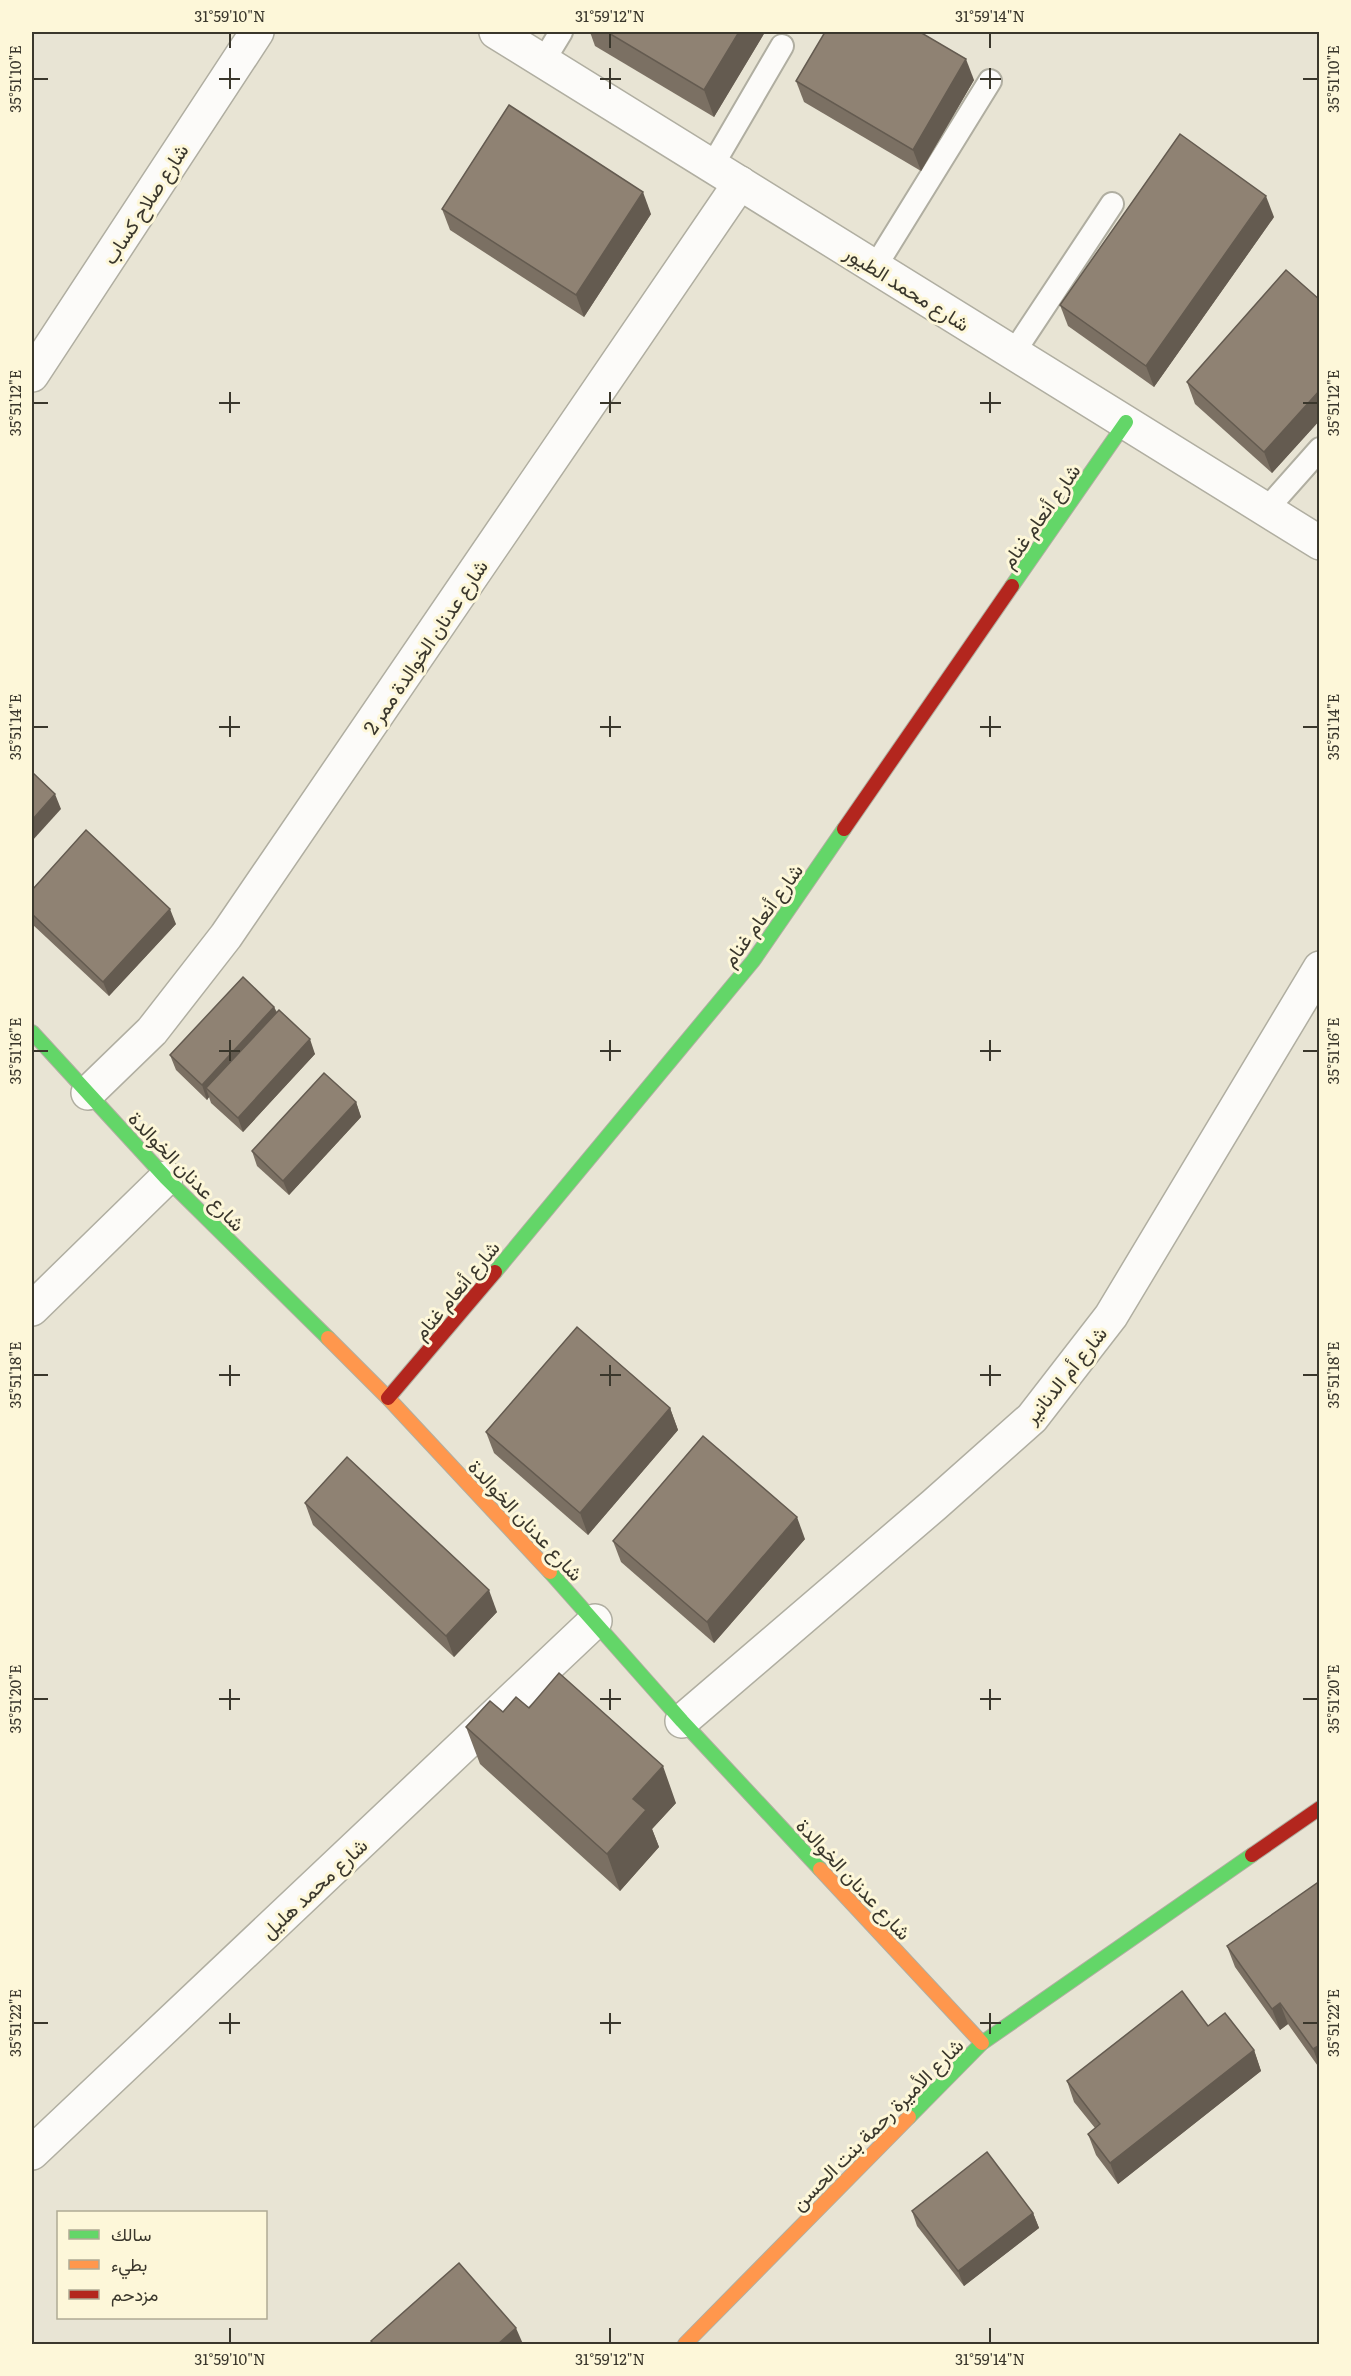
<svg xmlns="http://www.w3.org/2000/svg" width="1351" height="2376" viewBox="0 0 1351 2376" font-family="Literata,Vazirmatn,serif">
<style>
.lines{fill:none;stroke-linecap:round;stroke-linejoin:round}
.lane-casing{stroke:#b0aea1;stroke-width:26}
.street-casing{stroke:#b0aea1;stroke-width:36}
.fast-casing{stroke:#b0aea1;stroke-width:16}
.slow-casing{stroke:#b0aea1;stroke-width:16}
.jam-casing{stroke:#b0aea1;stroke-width:16}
.lane{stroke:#fcfbf9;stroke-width:22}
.street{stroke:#fcfbf9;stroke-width:33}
.fast{stroke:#63d668;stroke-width:14}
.slow{stroke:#ff974d;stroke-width:14}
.jam{stroke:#b3261e;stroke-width:14}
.wall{fill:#7b7063}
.shaded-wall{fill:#645b50}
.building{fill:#8f8273;stroke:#645b50;stroke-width:1.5}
.ticks{fill:none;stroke:#3a372c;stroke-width:2}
.labels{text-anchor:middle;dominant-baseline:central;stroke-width:6;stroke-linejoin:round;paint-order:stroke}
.street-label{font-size:20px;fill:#3a372c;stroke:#fdf7d9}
.neatline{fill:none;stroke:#3a372c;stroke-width:2}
.ticks-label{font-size:15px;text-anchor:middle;fill:#3a372c}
</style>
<rect width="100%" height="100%" fill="#e8e4d4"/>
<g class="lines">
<defs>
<g id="lane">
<polyline points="544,60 561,32"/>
<polyline points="712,166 782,46"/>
<polyline points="875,267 990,81"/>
<polyline points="1014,352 1112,204"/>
<polyline points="1265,511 1320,449"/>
</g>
<g id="street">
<polyline points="496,32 1320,543"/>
<polyline points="32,375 257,32"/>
<polyline points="88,1093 152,1031 226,936 740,183"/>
<polyline points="32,1309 166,1178"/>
<polyline points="682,1721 934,1505 1032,1418 1111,1316 1320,968"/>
<polyline points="32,2153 595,1621"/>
</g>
<g id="fast">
<polyline points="1012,586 1126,422"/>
<polyline points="32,1032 166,1178 328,1338"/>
<polyline points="495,1272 753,961 844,829"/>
<polyline points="550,1572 682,1721 820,1869"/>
<polyline points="909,2117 982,2043 1252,1855"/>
</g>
<g id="slow">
<polyline points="328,1338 388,1398 550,1572"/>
<polyline points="820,1869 982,2043"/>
<polyline points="685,2344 909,2117"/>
</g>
<g id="jam">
<polyline points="844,829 1012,586"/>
<polyline points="388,1398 495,1272"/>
<polyline points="1252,1855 1320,1808"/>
</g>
</defs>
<use href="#lane" class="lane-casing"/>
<use href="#street" class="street-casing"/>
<use href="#fast" class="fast-casing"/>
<use href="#slow" class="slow-casing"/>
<use href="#jam" class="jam-casing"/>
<use href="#lane" class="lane"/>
<use href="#street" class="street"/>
<use href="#fast" class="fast"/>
<use href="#slow" class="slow"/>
<use href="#jam" class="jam"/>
</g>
<g class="wall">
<polygon points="590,32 765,32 714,117 595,46"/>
<polygon points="974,80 921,171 804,102 796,81"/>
<polygon points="442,209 651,214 584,317 450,230"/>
<polygon points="1274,217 1154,387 1068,326 1060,305"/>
<polygon points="1320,300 1320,420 1272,473 1195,404 1187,382"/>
<polygon points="32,890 176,924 109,996 32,924"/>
<polygon points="274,1007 277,1012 315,1054 243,1132 211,1103 209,1097 207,1100 176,1070 170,1055"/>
<polygon points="356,1102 361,1117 289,1195 257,1166 252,1151"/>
<polygon points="670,1408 678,1430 588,1535 494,1453 486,1432"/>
<polygon points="305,1503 497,1612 454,1657 313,1525"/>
<polygon points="805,1539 714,1643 621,1562 613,1541"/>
<polygon points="529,1708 676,1803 652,1829 659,1847 620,1891 480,1764 466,1727 503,1712"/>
<polygon points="1320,1881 1320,2069 1288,2024 1280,2030 1235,1967 1227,1946"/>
<polygon points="1254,2050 1261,2071 1118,2184 1096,2155 1088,2134 1095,2128 1074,2102 1067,2081"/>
<polygon points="912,2211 1033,2213 1039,2228 964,2286 917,2226"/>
</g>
<g class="shaded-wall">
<polygon points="739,32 765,32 714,117 704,90"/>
<polygon points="966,59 974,80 921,171 913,150"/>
<polygon points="643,192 651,214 584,317 576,295"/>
<polygon points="1266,196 1274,217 1154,387 1146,366"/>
<polygon points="1320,390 1320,420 1272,473 1264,452"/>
<polygon points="55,794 61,809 32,841 32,820"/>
<polygon points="170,909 176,924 109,996 103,982"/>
<polygon points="274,1007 280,1022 206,1088 209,1097 207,1100 202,1085"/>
<polygon points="310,1039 315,1054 243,1132 238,1118"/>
<polygon points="356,1102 361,1117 289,1195 283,1181"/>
<polygon points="670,1408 678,1430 588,1535 580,1513"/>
<polygon points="797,1517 805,1539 714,1643 707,1622"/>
<polygon points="489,1590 497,1612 454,1657 446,1636"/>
<polygon points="663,1766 676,1803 652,1829 659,1847 620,1891 607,1854 633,1799"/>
<polygon points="1280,2003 1288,2024 1280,2030 1272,2009"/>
<polygon points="1320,2045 1320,2067 1313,2049"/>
<polygon points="1254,2050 1261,2071 1118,2184 1110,2163"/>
<polygon points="1033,2213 1039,2228 964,2286 958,2271"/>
<polygon points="516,2328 523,2344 498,2344"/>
</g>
<g class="building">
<polygon points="607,32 739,32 704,90"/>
<polygon points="825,32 920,32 966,59 913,150 796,81"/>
<polygon points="509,105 643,192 576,295 442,209"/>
<polygon points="1180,134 1266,196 1146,366 1060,305"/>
<polygon points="1286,270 1320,300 1320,390 1264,452 1187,382"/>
<polygon points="32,772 55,794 32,820"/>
<polygon points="86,830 170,909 103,982 32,914 32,890"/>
<polygon points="243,977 274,1007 202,1085 170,1055"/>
<polygon points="279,1010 310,1039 238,1118 206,1088"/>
<polygon points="324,1073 356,1102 283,1181 252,1151"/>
<polygon points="577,1327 670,1408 580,1513 486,1432"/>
<polygon points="703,1436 797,1517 707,1622 613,1541"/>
<polygon points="347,1457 489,1590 446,1636 305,1503"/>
<polygon points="559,1673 663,1766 633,1799 646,1810 607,1854 466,1727 490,1701 503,1712 516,1697 529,1708"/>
<polygon points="1320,1881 1320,2045 1313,2049 1280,2003 1272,2009 1227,1946"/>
<polygon points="1182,1991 1208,2026 1225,2013 1254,2050 1110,2163 1088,2134 1100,2124 1067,2081"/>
<polygon points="987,2152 1033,2213 958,2271 912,2211"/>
<polygon points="459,2263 516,2328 498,2344 374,2344 371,2341"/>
</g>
<path class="ticks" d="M230 33V48M610 33V48M990 33V48M230 68V89M610 68V89M990 68V89M33 79H48M219 79H240M600 79H621M980 79H1001M1303 79H1318M230 392V413M610 392V413M990 392V413M33 403H48M219 403H240M600 403H621M980 403H1001M1303 403H1318M230 716V737M610 716V737M990 716V737M33 727H48M219 727H240M600 727H621M980 727H1001M1303 727H1318M230 1040V1061M610 1040V1061M990 1040V1061M33 1051H48M219 1051H240M600 1051H621M980 1051H1001M1303 1051H1318M230 1365V1386M610 1365V1386M990 1365V1386M33 1375H48M219 1375H240M600 1375H621M980 1375H1001M1303 1375H1318M230 1689V1710M610 1689V1710M990 1689V1710M33 1699H48M219 1699H240M600 1699H621M980 1699H1001M1303 1699H1318M230 2013V2034M610 2013V2034M990 2013V2034M33 2023H48M219 2023H240M600 2023H621M980 2023H1001M1303 2023H1318M230 2328V2343M610 2328V2343M990 2328V2343"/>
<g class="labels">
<g class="street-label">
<text transform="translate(144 203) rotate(-57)">شارع صلاح كساب</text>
<text transform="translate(908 287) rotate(32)">شارع محمد الطيور</text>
<text transform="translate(1039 515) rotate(-55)">شارع أنعام غنام</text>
<text transform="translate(424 646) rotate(-56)">شارع عدنان الخوالدة ممر 2</text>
<text transform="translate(761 914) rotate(-54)">شارع أنعام غنام</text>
<text transform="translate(188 1170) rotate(46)">شارع عدنان الخوالدة</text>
<text transform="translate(455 1289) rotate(-50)">شارع أنعام غنام</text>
<text transform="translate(1064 1374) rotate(-51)">شارع أم الدنانير</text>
<text transform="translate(527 1519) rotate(47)">شارع عدنان الخوالدة</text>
<text transform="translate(855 1878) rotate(47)">شارع عدنان الخوالدة</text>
<text transform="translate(313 1887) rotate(-43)">شارع محمد هليل</text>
<text transform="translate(876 2123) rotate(-45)">شارع الأميرة رحمة بنت الحسن</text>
</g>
</g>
<rect width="1351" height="2376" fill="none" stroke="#fdf7d9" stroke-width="66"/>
<rect x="57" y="2211" width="210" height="108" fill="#fdf7d9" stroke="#afaa94" stroke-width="1.5"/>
<rect x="69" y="2230" width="30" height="9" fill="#63d668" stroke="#afaa94" stroke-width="1.5"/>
<text x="111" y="2241" font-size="18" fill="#3a372c">سالك</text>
<rect x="69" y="2260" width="30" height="9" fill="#ff974d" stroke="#afaa94" stroke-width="1.5"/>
<text x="111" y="2271" font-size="18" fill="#3a372c">بطيء</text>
<rect x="69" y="2290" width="30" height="9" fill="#b3261e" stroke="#afaa94" stroke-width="1.5"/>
<text x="111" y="2301" font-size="18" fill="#3a372c">مزدحم</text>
<rect x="33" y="33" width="1285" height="2310" class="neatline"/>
<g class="ticks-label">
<text x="230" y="22">31°59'10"N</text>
<text x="610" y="22">31°59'12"N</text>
<text x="990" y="22">31°59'14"N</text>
<text transform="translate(1334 79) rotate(-90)" y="5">35°51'10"E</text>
<text transform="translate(16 79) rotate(-90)" y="5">35°51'10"E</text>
<text transform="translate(1334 403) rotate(-90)" y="5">35°51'12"E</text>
<text transform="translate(16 403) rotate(-90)" y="5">35°51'12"E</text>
<text transform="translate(16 727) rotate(-90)" y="5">35°51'14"E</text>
<text transform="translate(1334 727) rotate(-90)" y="5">35°51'14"E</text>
<text transform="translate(1334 1051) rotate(-90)" y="5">35°51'16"E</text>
<text transform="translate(16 1051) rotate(-90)" y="5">35°51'16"E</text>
<text transform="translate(1334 1375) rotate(-90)" y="5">35°51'18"E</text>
<text transform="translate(16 1375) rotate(-90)" y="5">35°51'18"E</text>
<text transform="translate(16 1699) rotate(-90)" y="5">35°51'20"E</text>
<text transform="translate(1334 1699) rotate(-90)" y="5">35°51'20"E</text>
<text transform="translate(16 2023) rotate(-90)" y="5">35°51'22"E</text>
<text transform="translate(1334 2023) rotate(-90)" y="5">35°51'22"E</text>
<text x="230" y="2365">31°59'10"N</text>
<text x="610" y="2365">31°59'12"N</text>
<text x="990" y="2365">31°59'14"N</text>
</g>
</svg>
